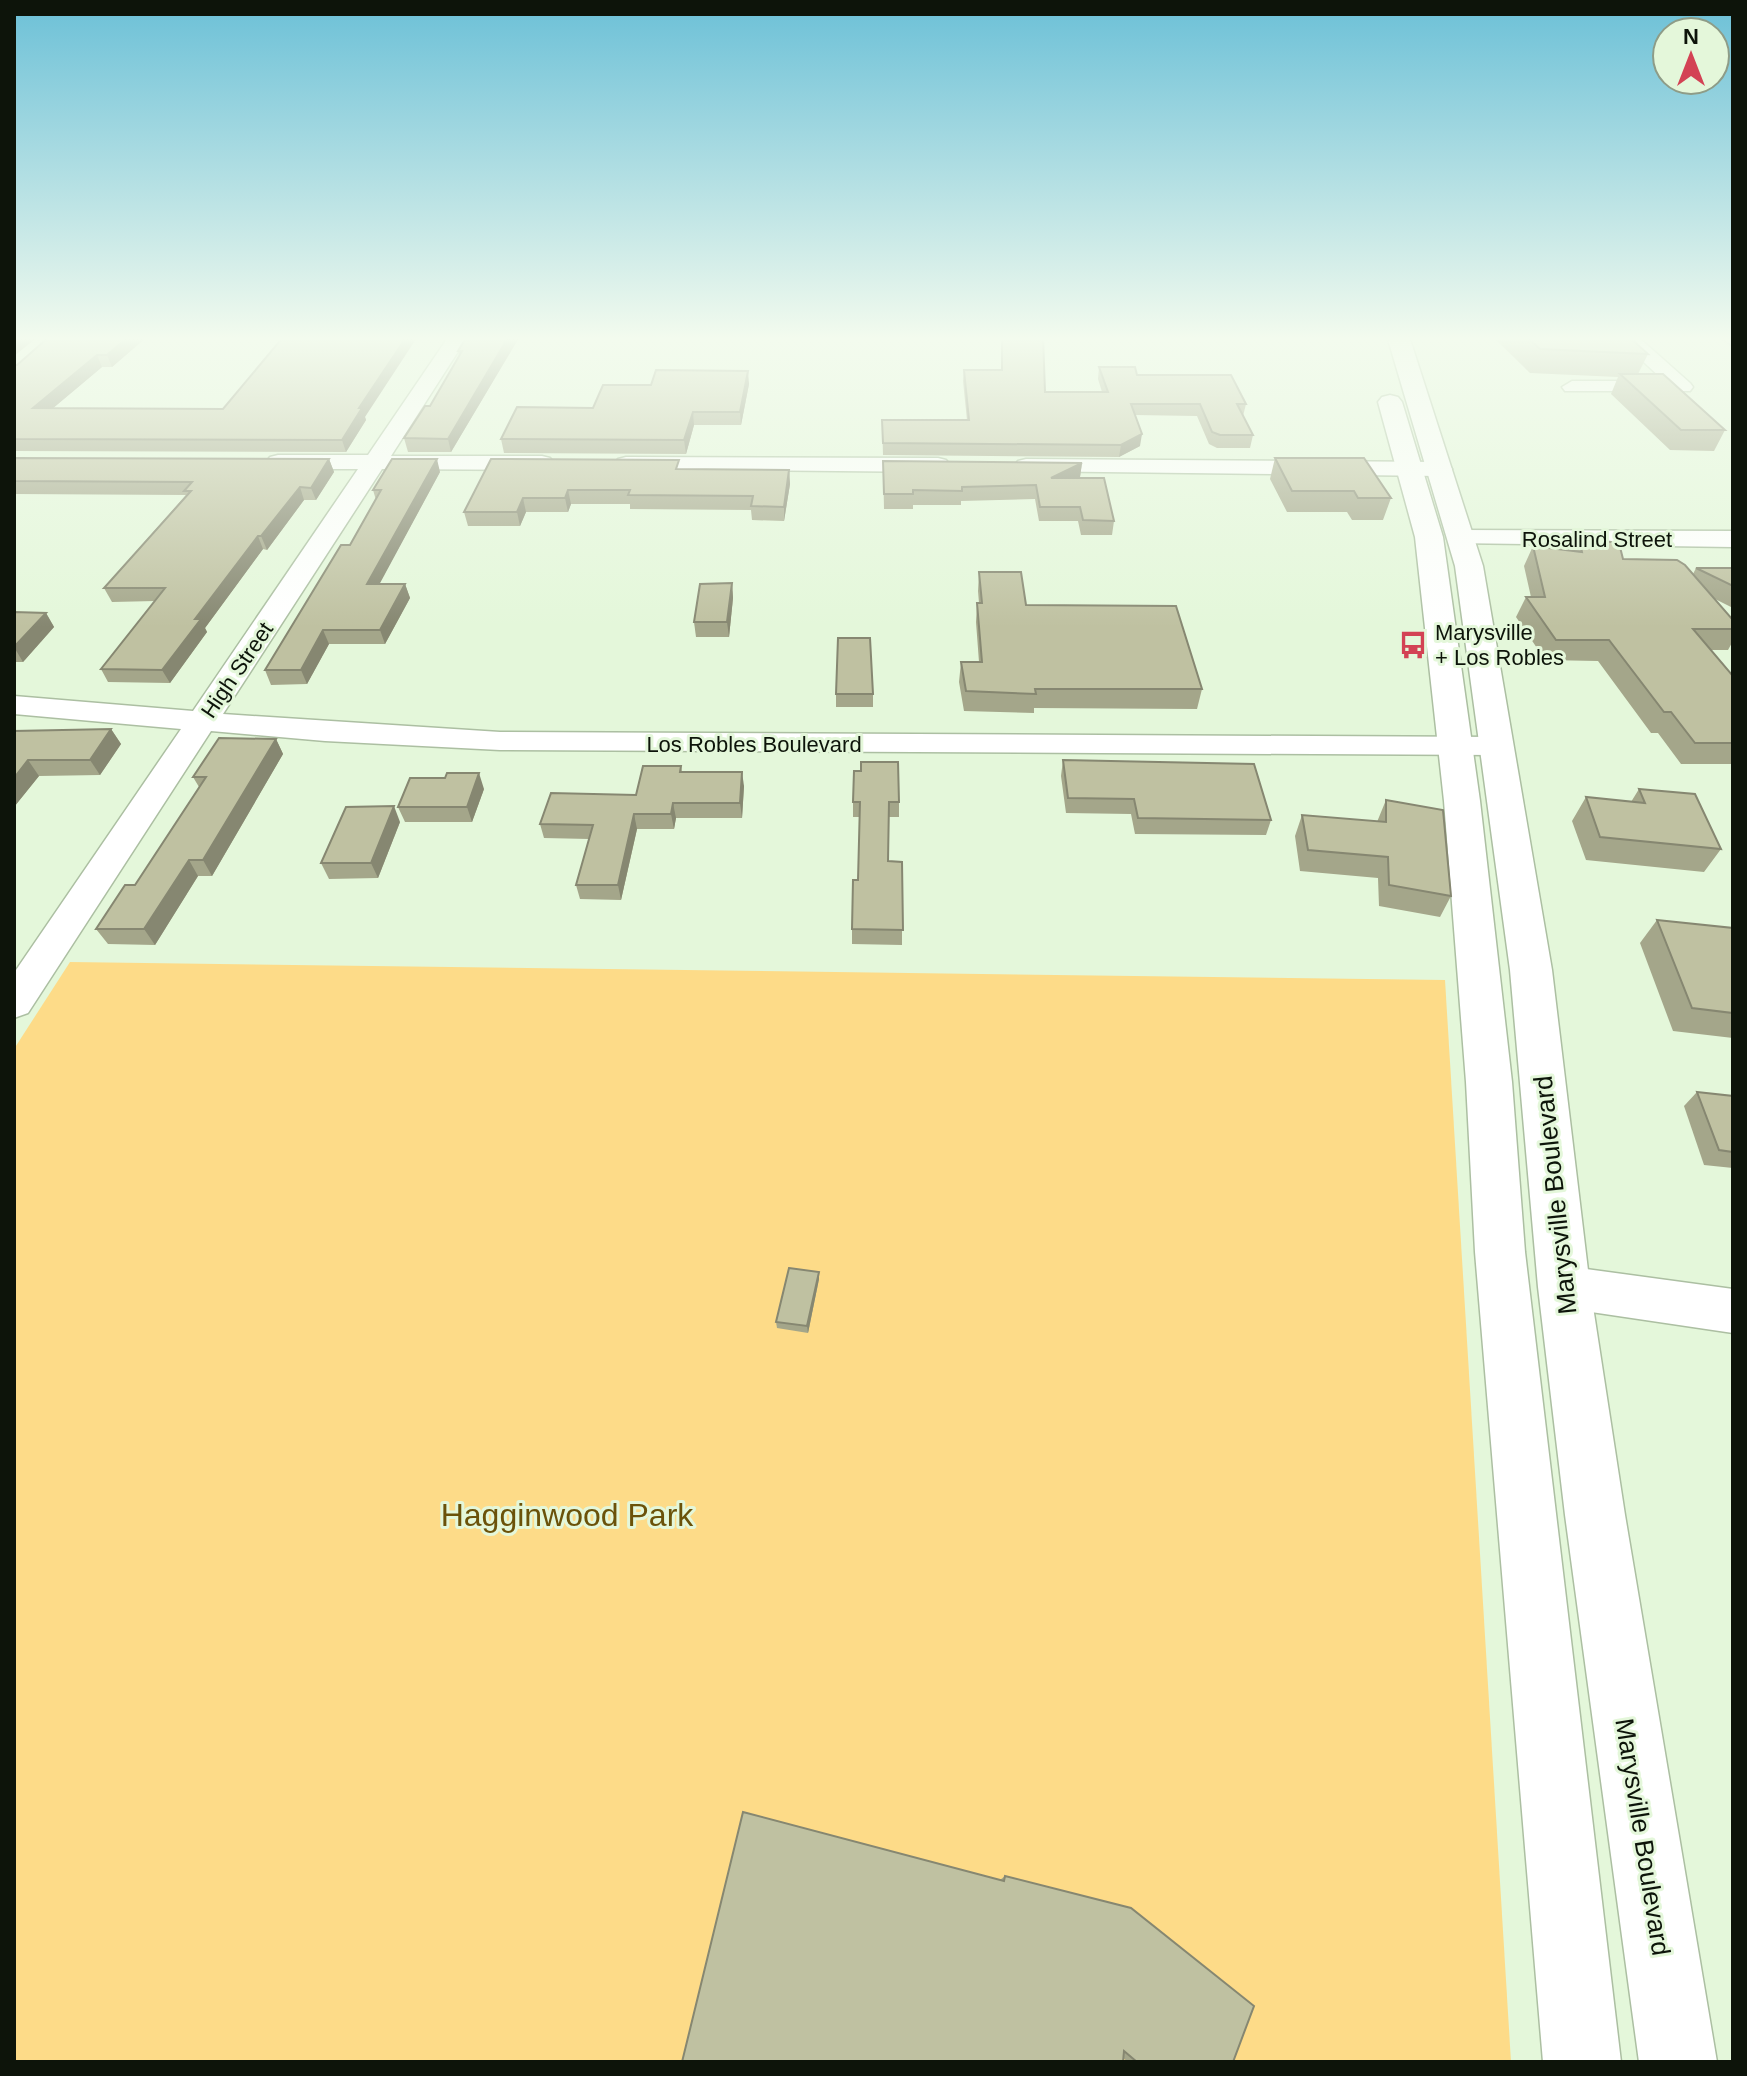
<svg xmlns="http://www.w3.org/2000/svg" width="1747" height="2076" viewBox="0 0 1747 2076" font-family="Helvetica,sans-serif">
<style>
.green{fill:#fddb88}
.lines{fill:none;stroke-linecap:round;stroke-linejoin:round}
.minor-casing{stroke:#acbfa2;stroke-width:3}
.secondary-casing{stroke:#acbfa2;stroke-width:3}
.minor{fill:#fff;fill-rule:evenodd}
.secondary{fill:#fff;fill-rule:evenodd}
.wall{fill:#a4a68a}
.shaded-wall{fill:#868771}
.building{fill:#bfc1a1;stroke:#868771;stroke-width:2}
.labels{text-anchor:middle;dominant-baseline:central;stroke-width:6;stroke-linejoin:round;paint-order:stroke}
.far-street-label{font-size:22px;fill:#0d140a;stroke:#e4f7da}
.far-poi-label{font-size:22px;fill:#0d140a;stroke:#e4f7da;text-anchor:start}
.street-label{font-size:26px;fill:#0d140a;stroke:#e4f7da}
.near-park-label{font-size:32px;fill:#6b5209;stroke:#e4f7da}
</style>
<rect width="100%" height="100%" fill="#e4f7da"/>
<polygon class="green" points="70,962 1445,980 1511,2062 14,2062 14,1049"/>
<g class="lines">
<defs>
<g id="minor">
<polygon points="449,336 468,336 391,456 542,456 550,458 554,463 550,468 542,470 382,469 223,714 500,732 1496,737 1507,739 1512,746 1507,753 1496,755 500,750 325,741 211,731 28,1013 14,1018 14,973 181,729 14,714 14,696 193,711 358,469 278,469 270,467 266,462 270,457 278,455 368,455"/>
<polygon points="1616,336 1637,336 1690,383 1693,387 1690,391 1565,391 1562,387 1572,381 1664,381"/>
<polygon points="1719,336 1733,336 1733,346"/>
<polygon points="626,457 938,458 946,460 950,465 946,470 938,472 618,469 614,464 618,459"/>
<polygon points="1026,459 1440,462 1448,464 1452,469 1448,474 1440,476 1018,471 1014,466 1018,461"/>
<polygon points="1461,530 1733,531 1733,547 1452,543 1448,538 1452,533"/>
<polygon points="1564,1266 1733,1289 1733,1333 1564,1308 1547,1302 1540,1287 1547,1272"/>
</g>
<g id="secondary">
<polygon points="1387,336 1409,336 1483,566 1552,970 1590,1287 1625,1515 1717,2062 1639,2062 1565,1515 1538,1287 1510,970 1455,566"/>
<polygon points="1390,395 1398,397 1402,402 1443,537 1480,801 1512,1082 1525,1252 1621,2062 1543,2062 1475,1252 1466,1082 1444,801 1415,537 1378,402 1382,397"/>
</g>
</defs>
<use href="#minor" class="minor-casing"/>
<use href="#secondary" class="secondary-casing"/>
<use href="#minor" class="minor"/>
<use href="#secondary" class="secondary"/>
</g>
<g class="wall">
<polygon points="50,336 148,336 112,367 102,367 53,408 365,417 366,420 346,452 14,451 14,365 17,365"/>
<polygon points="467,336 520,336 451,452 408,452 404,438 430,406 459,356 458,351"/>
<polygon points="1001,336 1043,336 1045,392 1102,392 1098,379 1099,367 1137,375 1246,404 1243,416 1253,435 1250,448 1217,448 1209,444 1197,416 1135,415 1140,446 1119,457 883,455 882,420 967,420 963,381 964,370 1001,370"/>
<polygon points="1492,336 1628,336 1648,354 1638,374 1725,430 1714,451 1670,450 1611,394 1618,377 1530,373"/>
<polygon points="749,384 741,425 694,425 686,454 504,453 501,439 593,408 651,385"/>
<polygon points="14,458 329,459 334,472 316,500 304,500 267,550 263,549 205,628 207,632 170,683 108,682 101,669 155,601 112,602 104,588 186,495 14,494"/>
<polygon points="1275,458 1391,498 1383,520 1352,520 1347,512 1287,512 1270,479"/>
<polygon points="491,459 680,469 789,470 790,484 784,521 752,520 751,510 630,509 630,504 571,504 568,512 526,512 520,526 468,526 464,512"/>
<polygon points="883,461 1082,463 1080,477 1077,478 1114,521 1112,535 1081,535 1078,521 1039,521 1035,499 961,501 961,505 913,505 913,509 884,509"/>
<polygon points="440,472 379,584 405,584 410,598 385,644 329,644 307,684 271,685 265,670 350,545 376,500 373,490"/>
<polygon points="1579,538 1623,559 1693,574 1696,568 1733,568 1733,608 1715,599 1733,620 1733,641 1728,650 1711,650 1733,676 1733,764 1681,764 1658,733 1651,733 1598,661 1545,660 1516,617 1526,597 1531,597 1524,566 1533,546 1573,551"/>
<polygon points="979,572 1026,605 1202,689 1197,709 1034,708 1034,713 964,711 959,682 961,662 979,662 976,622 977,603 979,603 978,591"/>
<polygon points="732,583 733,598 729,637 696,637 694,622"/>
<polygon points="14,612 46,613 54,627 23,662 14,662"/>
<rect x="836" y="694" width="37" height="13"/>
<polygon points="111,729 121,744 100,775 39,776 14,807 14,731"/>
<polygon points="276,739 283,754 212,876 198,876 155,945 108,944 96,929 135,885 199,787 193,777"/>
<polygon points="1063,760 1271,820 1266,835 1135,834 1131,814 1066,813 1061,776"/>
<polygon points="681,766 682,772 744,786 742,818 676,818 674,829 637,829 621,900 580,899 576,885 589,839 544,838 540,824 636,795"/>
<polygon points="484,789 472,822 405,822 398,807"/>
<polygon points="1639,789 1721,849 1704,872 1586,860 1572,821 1586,797 1631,802"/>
<polygon points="1386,800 1451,896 1440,917 1379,906 1378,878 1300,871 1295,836 1302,815 1377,822"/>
<polygon points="853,802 899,802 899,817 889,817 888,861 902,862 902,945 852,944 852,929 858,880 860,817 853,817"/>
<polygon points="400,822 378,878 329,879 321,863"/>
<polygon points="1657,920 1733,928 1733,1038 1673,1031 1640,943"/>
<polygon points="1697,1092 1733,1096 1733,1168 1704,1165 1684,1106"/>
<polygon points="819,1279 808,1333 777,1328 776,1322"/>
<polygon points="1005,1876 1233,2062 1128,2062 1123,2058 1000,1880"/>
</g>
<g class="shaded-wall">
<polygon points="19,336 39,336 14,356 14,340"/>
<polygon points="129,336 148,336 112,367 107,355"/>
<polygon points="407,336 418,336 365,417 366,420 346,452 342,440 359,408"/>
<polygon points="509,336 520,336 451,452 448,439"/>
<polygon points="97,355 102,367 39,420 33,408"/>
<polygon points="748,371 749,384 741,425 740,412"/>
<polygon points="693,412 694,425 686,454 684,440"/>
<polygon points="1142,434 1140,446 1119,457 1121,445"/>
<polygon points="329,459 334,472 316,500 311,488"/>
<polygon points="437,459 440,472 372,598 367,584"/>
<polygon points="1082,463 1080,477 1049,492 1051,478"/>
<polygon points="789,470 790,484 784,521 784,507"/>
<polygon points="300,487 304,500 267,550 261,536"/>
<polygon points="568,490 571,504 568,512 565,498"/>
<polygon points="523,498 526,512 520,526 517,512"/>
<polygon points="258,536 263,549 205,628 207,632 170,683 162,670 195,619"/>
<polygon points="732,583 733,598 729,637 727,622"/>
<polygon points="405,584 410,598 385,644 380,630"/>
<polygon points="46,613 54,627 23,662 14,647"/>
<polygon points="323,630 329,644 307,684 301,670"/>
<polygon points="111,729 121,744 100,775 90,760"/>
<polygon points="276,739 283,754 212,876 203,860"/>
<polygon points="28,760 39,776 14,807 14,778"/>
<polygon points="742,772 744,786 742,818 740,803"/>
<polygon points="479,773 484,789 472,822 467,807"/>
<polygon points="673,803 676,818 674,829 671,814"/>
<polygon points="394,806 400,822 378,878 371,863"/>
<polygon points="634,814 637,829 621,900 618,885"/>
<polygon points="189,860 198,876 155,945 144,929"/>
<polygon points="819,1272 819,1279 808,1333 807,1326"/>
</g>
<g class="building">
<polygon points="50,336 129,336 107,355 97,355 33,408 223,409 284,336 407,336 359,408 362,408 342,440 14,439 14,365 17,365"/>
<polygon points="467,336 509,336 448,439 404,438 425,406 430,406 462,351 458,351"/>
<polygon points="1002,336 1043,336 1045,392 1108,392 1099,367 1135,367 1137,375 1231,375 1246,404 1237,404 1253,435 1220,435 1212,432 1200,404 1131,404 1142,434 1121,445 883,443 882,420 969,420 964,370 1002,370"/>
<polygon points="1526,336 1628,336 1648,354 1540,349"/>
<polygon points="656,370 748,371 740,412 693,412 684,440 501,439 517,407 593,408 603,385 651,385"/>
<polygon points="1620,374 1663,374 1725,430 1681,430"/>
<polygon points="14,458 329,459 311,488 300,487 261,536 258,536 195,619 201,619 162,670 101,669 165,588 104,588 191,491 184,491 192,482 14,481"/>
<polygon points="1275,458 1364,458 1391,498 1358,498 1354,491 1292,491"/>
<polygon points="392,459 437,459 367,584 405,584 380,630 323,630 301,670 265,670 341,545 350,545 381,490 373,490"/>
<polygon points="491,459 679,460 676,469 789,470 784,507 751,506 753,496 628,495 630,490 568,490 565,498 523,498 517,512 464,512"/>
<polygon points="883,461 1082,463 1051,478 1104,478 1114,521 1083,520 1080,507 1040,507 1036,485 962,487 962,491 913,490 913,494 884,494"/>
<polygon points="1579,538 1619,543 1623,559 1677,560 1685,565 1733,620 1733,629 1693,629 1733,676 1733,743 1695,743 1671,712 1664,712 1609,640 1556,640 1526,597 1545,597 1533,546 1582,552"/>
<polygon points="1696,568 1733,568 1733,586"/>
<polygon points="979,572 1021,572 1026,605 1176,606 1202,689 1035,689 1036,694 966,691 961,662 982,662 977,603 982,603"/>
<polygon points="732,583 727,622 694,622 700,584"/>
<polygon points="14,612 46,613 14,647"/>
<polygon points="838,638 870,638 873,694 836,694"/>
<polygon points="111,729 90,760 28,760 14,778 14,731"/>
<polygon points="219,738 276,739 203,860 189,860 144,929 96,929 125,885 135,885 206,777 193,777"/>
<polygon points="1063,760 1254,764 1271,820 1138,818 1134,799 1068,798"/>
<polygon points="861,762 898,762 899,802 889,802 888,861 902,862 903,930 852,929 853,880 858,880 860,802 853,802 854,771 861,771"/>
<polygon points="643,766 681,766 680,772 742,772 740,803 673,803 671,814 634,814 618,885 576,885 593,825 540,824 551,793 636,795"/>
<polygon points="447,773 479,773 467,807 398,807 410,778 445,778"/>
<polygon points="1639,789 1695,794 1721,849 1600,837 1586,797 1645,803"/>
<polygon points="1386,800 1443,810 1451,896 1389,885 1388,857 1308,850 1302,815 1386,822"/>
<polygon points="394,806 371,863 321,863 346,807"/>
<polygon points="1657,920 1733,928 1733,1013 1692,1008"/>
<polygon points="1697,1092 1733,1096 1733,1152 1719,1150"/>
<polygon points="789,1268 819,1272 807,1326 776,1322"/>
<polygon points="743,1812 1004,1881 1005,1876 1131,1908 1254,2006 1233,2062 1137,2062 1124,2051 1123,2062 682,2062"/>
</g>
<linearGradient id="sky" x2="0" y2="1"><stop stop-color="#6bc0d7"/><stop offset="0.54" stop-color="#f3fbee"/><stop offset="1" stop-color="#f3fbee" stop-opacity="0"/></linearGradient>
<rect width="1747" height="627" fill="url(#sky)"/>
<defs>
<symbol id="bus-bare" viewBox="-9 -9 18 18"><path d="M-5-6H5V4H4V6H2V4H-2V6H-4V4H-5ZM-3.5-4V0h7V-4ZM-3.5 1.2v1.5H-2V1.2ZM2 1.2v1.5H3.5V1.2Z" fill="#d34254" stroke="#e4f7da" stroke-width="2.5" paint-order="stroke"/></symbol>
</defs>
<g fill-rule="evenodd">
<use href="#bus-bare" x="1393" y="625" width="40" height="40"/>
</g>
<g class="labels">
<g class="far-street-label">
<text x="1597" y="539">Rosalind Street</text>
<text transform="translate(237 670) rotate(-56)">High Street</text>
<text x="754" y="744">Los Robles Boulevard</text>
</g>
<g class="far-poi-label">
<text x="1435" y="632">Marysville<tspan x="1435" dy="25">+ Los Robles</tspan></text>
</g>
<g class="street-label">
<text transform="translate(1555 1195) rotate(-96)">Marysville Boulevard</text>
<text transform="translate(1643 1837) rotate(81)">Marysville Boulevard</text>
</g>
<g class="near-park-label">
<text x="567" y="1515">Hagginwood Park</text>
</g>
</g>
<rect width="1747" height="2076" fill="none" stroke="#0d140a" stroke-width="32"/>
<g transform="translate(1691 56)"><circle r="38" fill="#e4f7da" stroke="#8e9c87" stroke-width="2"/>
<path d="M0-6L14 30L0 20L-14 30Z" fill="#d34254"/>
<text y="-12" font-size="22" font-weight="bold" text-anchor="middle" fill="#0d140a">N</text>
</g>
</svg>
